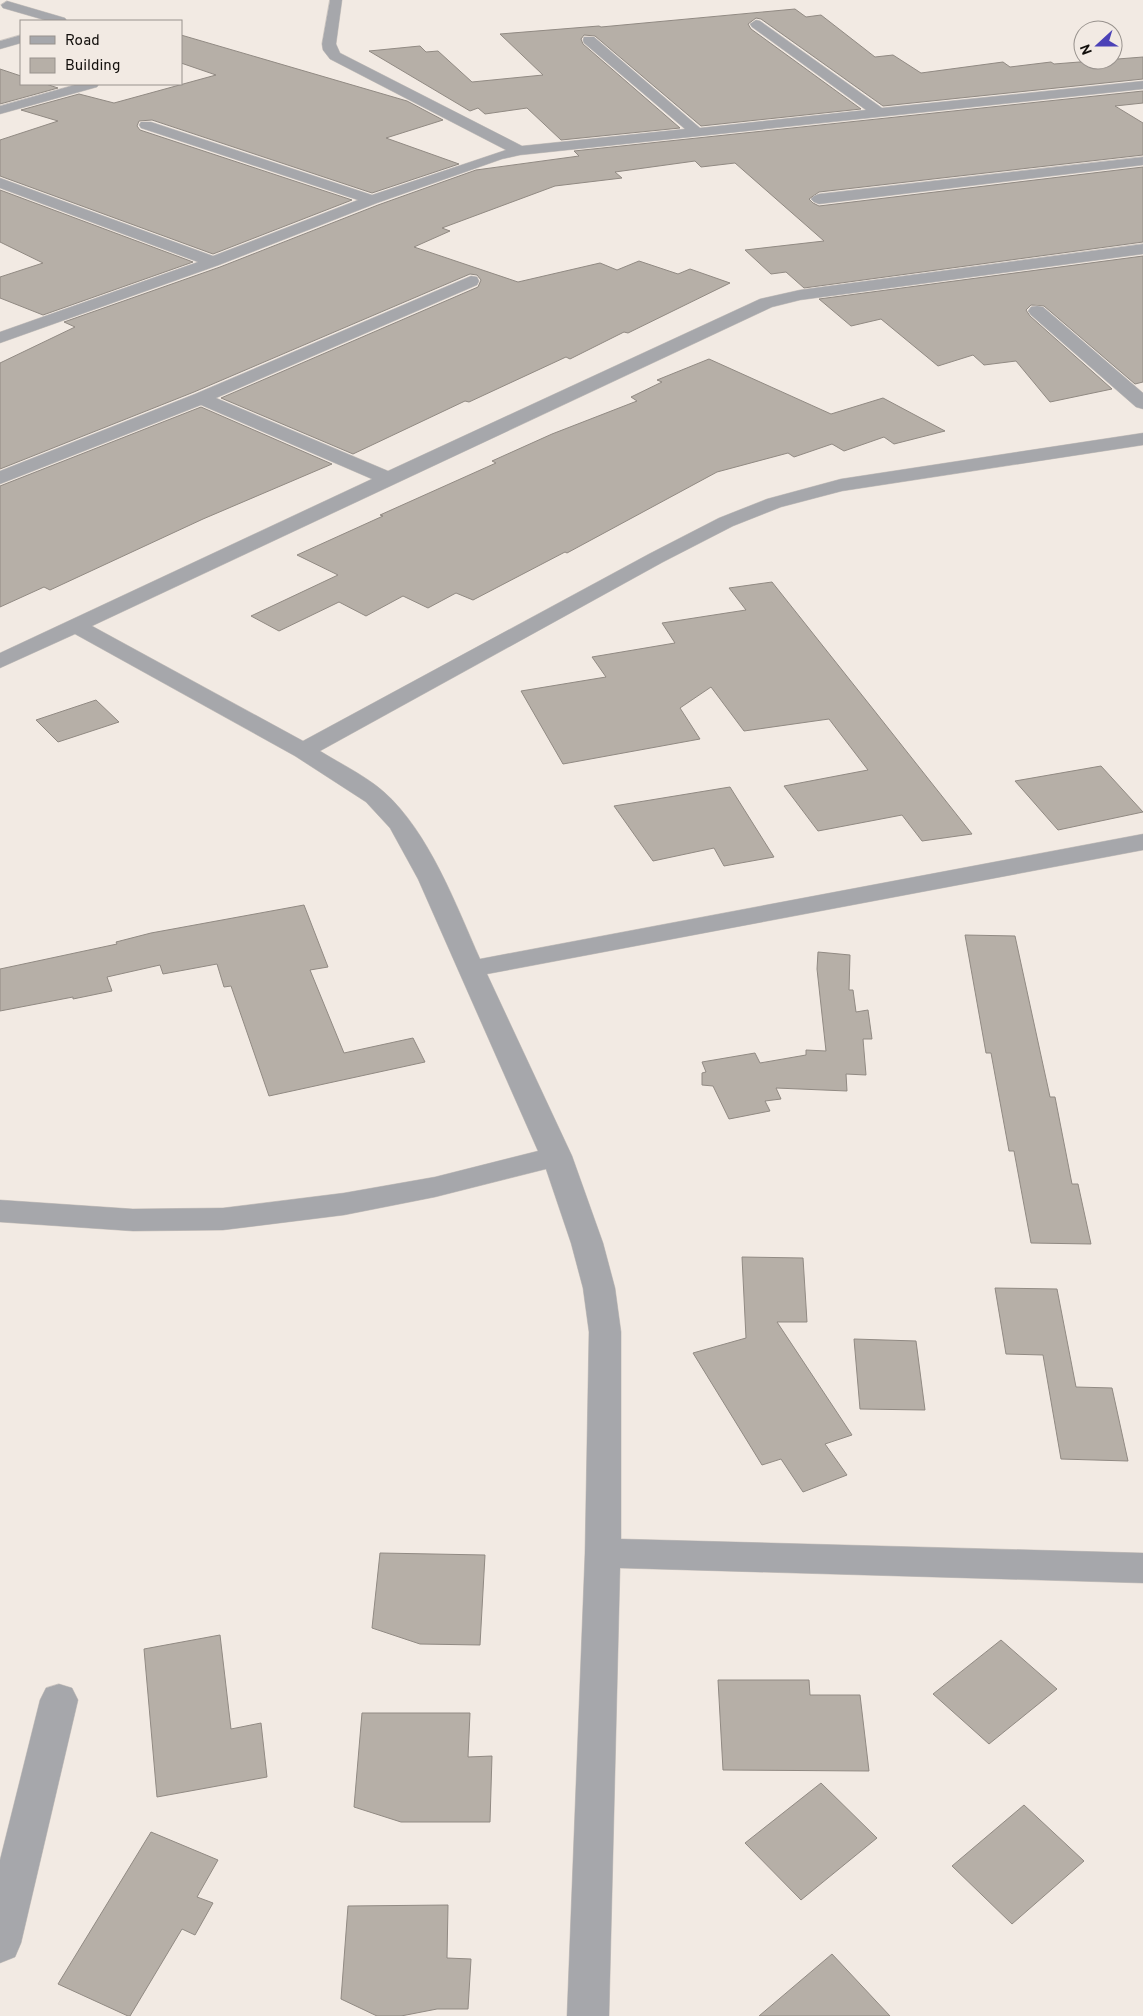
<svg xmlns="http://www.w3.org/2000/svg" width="1143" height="2016" viewBox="0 0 1143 2016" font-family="Overpass,sans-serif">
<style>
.building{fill:#b6afa7;stroke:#918a83}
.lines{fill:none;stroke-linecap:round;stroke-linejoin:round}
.street-casing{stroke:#cec7c1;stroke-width:1}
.street{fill:#a6a7ab;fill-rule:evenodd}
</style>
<rect width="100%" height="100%" fill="#f2eae3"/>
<g class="building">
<polygon points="795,9 806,17 821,15 875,57 893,55 921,73 1003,62 1010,67 1051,62 1054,64 1143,57 1143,79 883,106 761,19 756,18 748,24 751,29 861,109 701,126 595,36 584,35 581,39 583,44 680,128 561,140 527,108 485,114 478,108 470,111 369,51 420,46 426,52 438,51 472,82 543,75 500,34 599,26 601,27"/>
<polygon points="181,35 407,101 443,120 386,138 459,164 372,193 152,120 139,121 137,126 140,130 352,200 213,254 0,176 0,140 58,121 21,110 79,94 114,103 216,75 181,63"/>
<polygon points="0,69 21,76 21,84 46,84 58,88 0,104"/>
<polygon points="1143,91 1143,103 1115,106 1143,123 1143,155 819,192 809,199 813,203 819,206 1143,167 1143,242 804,288 786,272 771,274 745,250 824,241 735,163 701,167 695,161 615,172 622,178 555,186 442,228 450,231 414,247 518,282 600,263 617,270 639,261 678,274 690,269 730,283 628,333 624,332 570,359 566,357 469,402 465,401 353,454 221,398 478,287 481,280 477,275 470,274 194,392 0,469 0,363 75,327 64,322 220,267 378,205 476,170 579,156 574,151"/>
<polygon points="0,190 193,262 43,315 0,298 0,277 43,263 0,242"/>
<polygon points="1143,256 1143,382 1135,384 1044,306 1031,305 1026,310 1030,316 1112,389 1050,402 1016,361 984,365 973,355 938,366 881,319 851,326 819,299"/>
<polygon points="709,359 831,414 883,398 945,431 894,444 884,437 844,451 832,444 794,457 788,453 717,472 567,553 565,552 473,600 456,593 428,608 403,596 366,616 339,602 279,631 251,616 338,575 297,555 383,516 380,515 496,463 492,461 552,434 637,401 631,397 662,382 657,380"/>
<polygon points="201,407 332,464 203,519 50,590 44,587 0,607 0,486"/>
<polygon points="772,582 873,709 972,834 922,841 902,815 818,831 784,786 868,770 829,719 744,731 711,687 680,708 700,739 563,764 521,691 606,677 592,657 675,643 662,623 746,610 729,588"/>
<polygon points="96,700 119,722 58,742 36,720"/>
<polygon points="1101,766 1143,812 1058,830 1015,781"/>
<polygon points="730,787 774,857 724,866 714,848 653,861 614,806"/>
<polygon points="304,905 328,967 310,970 344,1053 413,1038 425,1062 269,1096 231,986 224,987 217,964 163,974 160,965 107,977 112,991 73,999 73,997 0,1011 0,969 117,944 116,942 151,933"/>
<polygon points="965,935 1015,936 1050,1097 1055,1097 1072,1184 1078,1184 1091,1244 1031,1243 1014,1151 1009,1151 991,1053 986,1053"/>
<polygon points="818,952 850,955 849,990 853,990 856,1012 868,1010 872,1039 863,1039 866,1075 846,1074 847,1091 776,1088 781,1099 765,1101 770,1111 729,1119 713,1086 702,1085 702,1073 706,1072 702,1062 755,1053 760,1063 806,1055 806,1050 826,1051 817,969"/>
<polygon points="742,1257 803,1258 807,1322 777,1322 852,1435 825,1444 847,1475 803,1492 781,1459 762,1465 693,1353 746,1338"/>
<polygon points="995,1288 1057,1289 1076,1387 1112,1388 1128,1461 1061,1459 1043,1355 1006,1354"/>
<polygon points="854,1339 916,1341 925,1410 860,1409"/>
<polygon points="380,1553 485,1555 480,1645 420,1644 372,1628"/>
<polygon points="220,1635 231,1729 261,1723 267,1777 157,1797 144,1649"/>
<polygon points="1001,1640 1057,1689 989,1744 933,1694"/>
<polygon points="718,1680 809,1680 810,1695 860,1695 869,1771 723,1770"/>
<polygon points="362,1713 470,1713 468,1757 492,1756 490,1822 401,1822 354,1807"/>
<polygon points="821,1783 877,1838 801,1900 745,1843"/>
<polygon points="1024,1805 1084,1861 1012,1924 952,1866"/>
<polygon points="151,1832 218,1860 197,1897 213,1903 195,1935 182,1929 130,2016 128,2016 58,1984"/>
<polygon points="448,1905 447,1958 471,1959 468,2009 437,2009 401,2016 377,2016 341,1999 348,1906"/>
<polygon points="832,1954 890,2016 759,2016"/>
</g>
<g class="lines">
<defs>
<g id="street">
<polygon points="330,0 342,0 336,44 340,53 522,146 685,129 584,43 583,40 584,37 594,37 700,128 866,110 752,27 750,24 756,20 760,21 882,108 1143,81 1143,89 520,155 502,159 377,203 219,265 0,343 0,332 198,262 0,188 0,178 213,256 358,200 141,128 139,125 141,122 151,122 372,195 506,150 330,59 323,50 322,44"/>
<polygon points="7,1 65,18 67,21 48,21 3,8 1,5"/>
<polygon points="21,35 21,43 0,49 0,41"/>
<polygon points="78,84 99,84 97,87 0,114 0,106"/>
<polygon points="1143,157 1143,165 819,204 814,202 811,199 814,196 819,194"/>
<path d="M1143 244V254L800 300 772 307 92 626 303 741 649 554 719 518 767 499 841 479 1143 433V445L842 491 781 507 733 526 663 562 320 751C341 764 366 776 384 792 429 832 456 905 480 959L1143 834V850L487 974 572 1156 603 1243 615 1288 621 1332V1539L1143 1553V1583L620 1568 609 2016H567L585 1553 589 1332 583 1288 571 1243 546 1169 435 1197 344 1215 223 1230 133 1231 0 1222V1200L133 1209 223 1208 344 1193 435 1177 538 1151 418 879 390 828 366 802 295 756 75 634 0 668V653L372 479 201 405 0 484V471L195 394 471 276 477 277 479 281 477 285 216 398 388 471 760 299 800 290Z"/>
<polygon points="1037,306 1043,307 1143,393 1143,409 1136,407 1031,315 1028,311 1031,307"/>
<polygon points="59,1684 72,1688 78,1700 21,1943 15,1957 0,1963 0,1860 40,1700 46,1688"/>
</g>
</defs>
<use href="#street" class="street-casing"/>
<use href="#street" class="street"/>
</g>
<rect x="20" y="20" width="162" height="65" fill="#f2eae3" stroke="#98928d"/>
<rect x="30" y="36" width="25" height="8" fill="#a6a7ab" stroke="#98928d"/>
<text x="65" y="45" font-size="15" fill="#120f0c">Road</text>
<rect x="30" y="58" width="25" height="15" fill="#b6afa7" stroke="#98928d"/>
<text x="65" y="70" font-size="15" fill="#120f0c">Building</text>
<g transform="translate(1098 45) rotate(249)"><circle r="24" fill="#f2eae3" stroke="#98928d"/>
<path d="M0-4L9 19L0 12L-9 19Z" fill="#4b41b7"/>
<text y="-8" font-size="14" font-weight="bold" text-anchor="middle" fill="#120f0c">N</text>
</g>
</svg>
